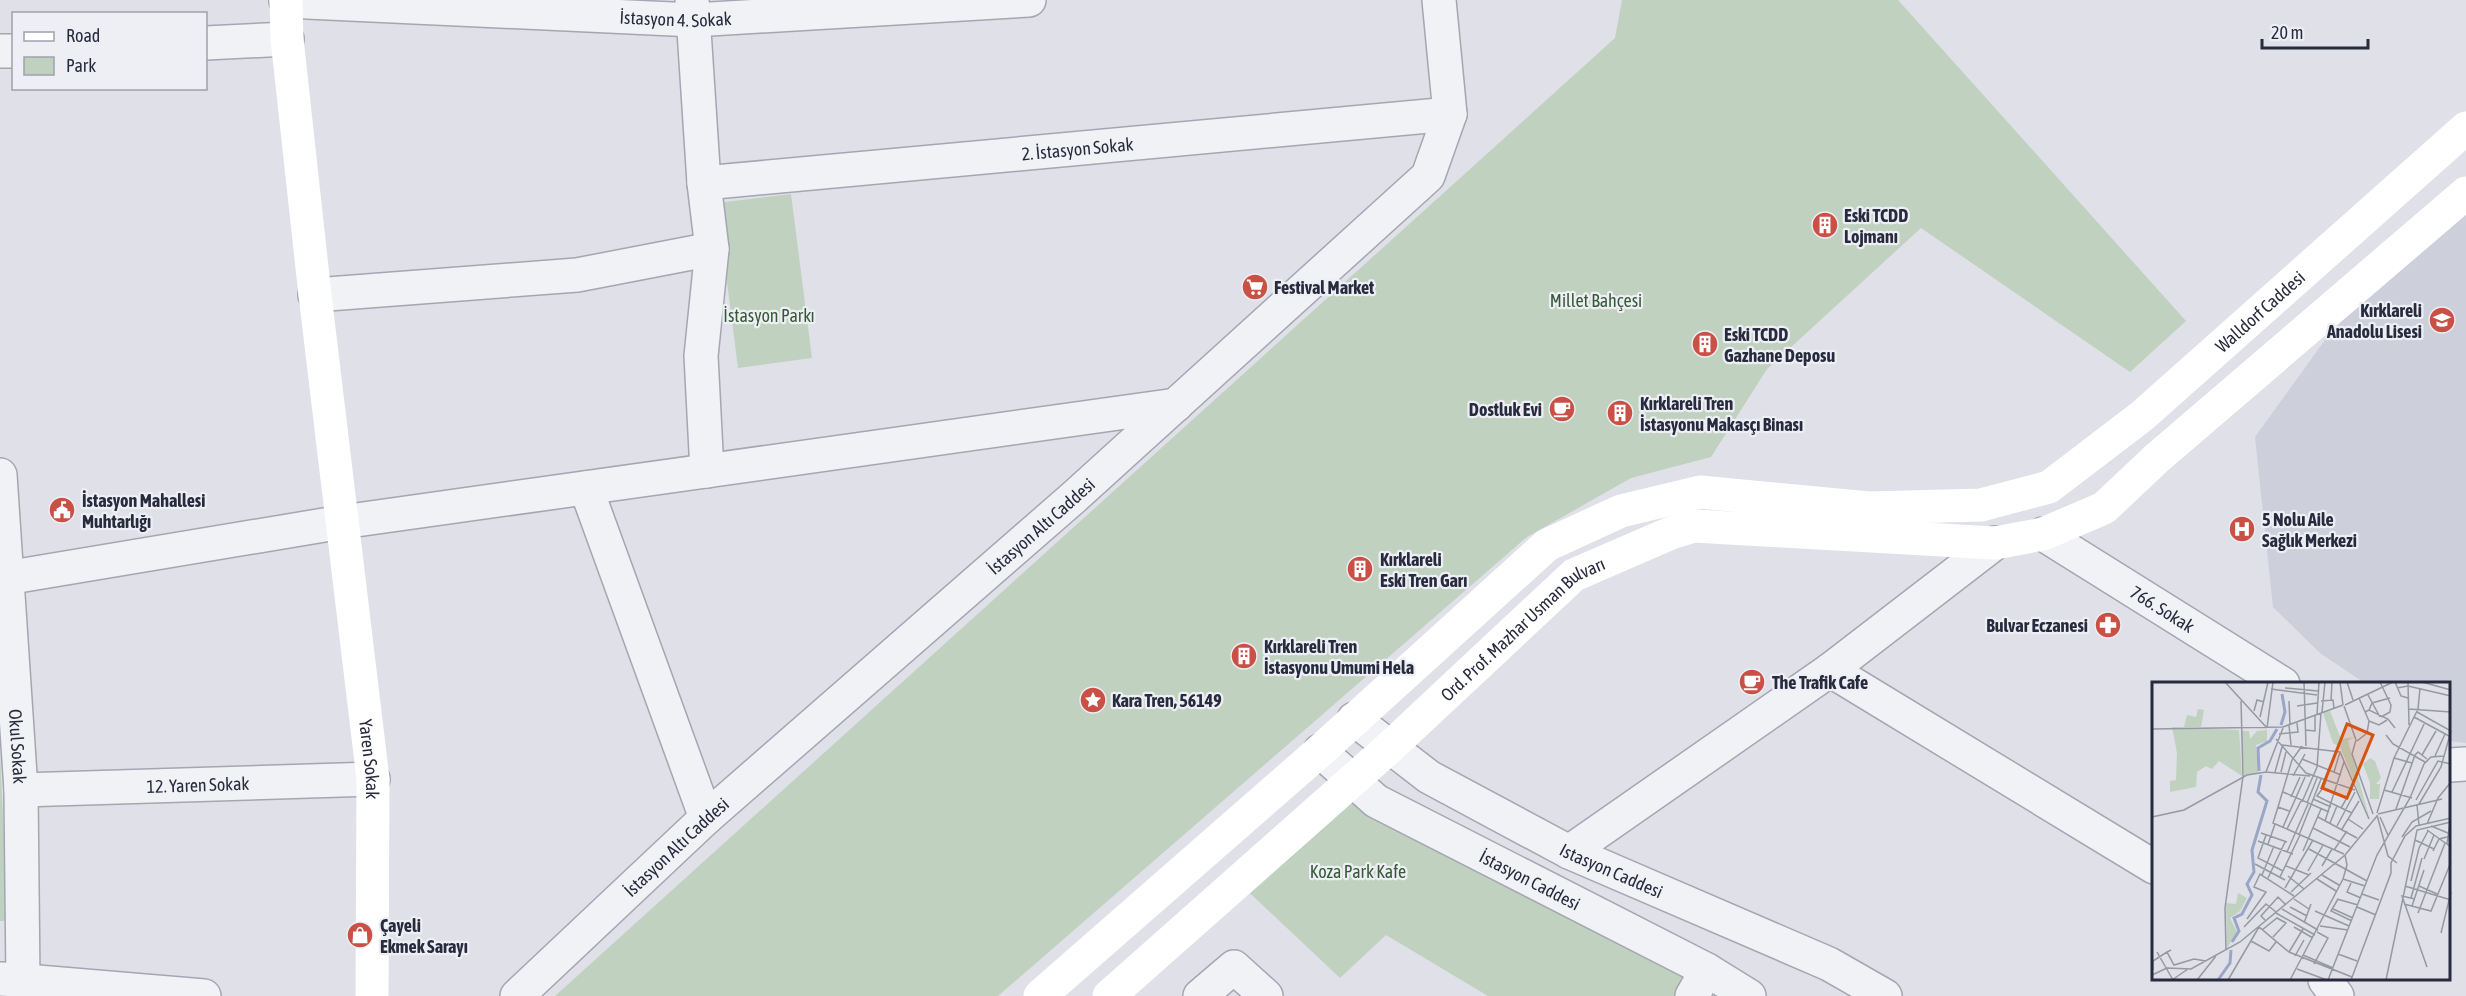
<svg xmlns="http://www.w3.org/2000/svg" width="2466" height="996" viewBox="0 0 2466 996" font-family="'Asap Condensed',sans-serif">
<style>
.built{fill:#cdcfda}
.green{fill:#c0d1c0}
.lines{fill:none;stroke-linecap:round;stroke-linejoin:round}
.street-casing{stroke:#a4a6b2;stroke-width:36}
.street{stroke:#f1f2f6;stroke-width:33}
.secondary{stroke:#fff;stroke-width:33}
.labels{text-anchor:middle;dominant-baseline:central;stroke-width:4.5;stroke-linejoin:round;paint-order:stroke}
.street-label{font-size:18px;fill:#282b3e;stroke:#eeeff5}
.poi-label{font-size:18px;font-weight:bold;fill:#282b3e;stroke:#eeeff5;text-anchor:start}
.park-label{font-size:18px;fill:#365a37;stroke:#eeeff5}
.inset-river{fill:none;stroke:#9aa6c7;stroke-width:3}
.inset-road{fill:none;stroke:#9698a4;stroke-width:1.5}
.view{fill:#d55411;fill-opacity:0.15;stroke:#d55411;stroke-width:3}
.inset-edge{fill:none;stroke:#282b3e;stroke-width:3}
</style>
<rect width="100%" height="100%" fill="#dfe0e8"/>
<polygon class="built" points="2466,193 2466,743 2450,741 2450,684 2366,684 2320,653 2273,607 2255,437 2372,275"/>
<g class="green">
<polygon points="1622,0 1898,0 2186,321 2130,372 1921,228 1767,369 1711,457 1631,478 1527,537 998,996 555,996 1615,38"/>
<polygon points="791,194 812,358 738,368 717,203"/>
<polygon points="0,752 8,921 0,921"/>
<polygon points="1353,780 1707,970 1690,996 1488,996 1386,935 1340,978 1238,882"/>
</g>
<g class="lines">
<defs>
<g id="street">
<polyline points="692,0 704,183 712,249 701,356 707,471"/>
<path id="s1" d="M286 1 694 20 1029 0"/>
<polyline points="206,43 287,39"/>
<polyline points="0,51 14,51"/>
<path id="s2" d="M704 183 1450 114"/>
<polyline points="315,295 577,275 712,249"/>
<path id="s3" d="M0 475 21 790 23 982"/>
<polyline points="586,488 706,818"/>
<path id="s4" d="M2043 534 2283 684"/>
<polyline points="0,579 342,522 1176,405"/>
<polyline points="1830,670 2154,867"/>
<path id="s5" d="M1354 719 1429 777 1569 852 1829 964 1885 996"/>
<path id="s6" d="M1320 751 1376 801 1707 970 1749 996"/>
<polyline points="2450,765 2466,764"/>
<path id="s7" d="M21 790 373 779"/>
<polyline points="1569,852 1830,670 1995,543"/>
<polyline points="2,979 204,996"/>
<polyline points="2325,980 2337,996"/>
<path id="s8" d="M517 996 706 818 1073 498 1428 176 1450 114 1439 0"/>
<polyline points="1200,996 1234,967 1266,996"/>
<polyline points="1692,996 1707,970"/>
</g>
</defs>
<use href="#street" class="street-casing"/>
<use href="#street" class="street"/>
<g class="secondary">
<path id="s9" d="M286 0 287 39 315 295 373 779 372 996"/>
<path id="s10" d="M1040 996 1320 751 1547 545 1621 511 1700 492 1869 508 1981 505 2049 487 2142 416 2466 128"/>
<path id="s11" d="M1109 996 1389 748 1574 575 1671 533 1694 526 1995 543 2043 534 2104 508 2157 458 2466 193"/>
</g>
</g>
<defs>
<symbol id="building-disc" viewBox="-11 -11 22 22"><circle r="9.5" fill="#ca5046" stroke="#eeeff5"/><path d="M-4-6H4V6H1V3H-1V6H-4ZM-2.5-4.3h1.7v1.8h-1.7ZM.8-4.3h1.7v1.8H.8ZM-2.5-1h1.7V.8h-1.7ZM.8-1h1.7V.8H.8Z" fill="#fff"/></symbol>
<symbol id="supermarket-disc" viewBox="-11 -11 22 22"><circle r="9.5" fill="#ca5046" stroke="#eeeff5"/><path d="M-6-5.5h2.5l.6 2H6L4.5 2H-2.5L-4.4-4H-6ZM-1.5 3.2a1.3 1.3 0 1 0 .1 0ZM3 3.2a1.3 1.3 0 1 0 .1 0Z" fill="#fff"/></symbol>
<symbol id="school-disc" viewBox="-11 -11 22 22"><circle r="9.5" fill="#ca5046" stroke="#eeeff5"/><path d="M0-5L7-2L0 1L-7-2ZM-4 1L0 2.5L4 1V4Q0 6-4 4Z" fill="#fff"/></symbol>
<symbol id="cafe-disc" viewBox="-11 -11 22 22"><circle r="9.5" fill="#ca5046" stroke="#eeeff5"/><path d="M-5.5-4.5H6V0H3Q3 3.5 0 3.5H-2.5Q-5.5 3.5-5.5 0ZM3-3.2v2h1.7v-2ZM-6 4.5H4V6H-6Z" fill="#fff"/></symbol>
<symbol id="civic-disc" viewBox="-11 -11 22 22"><circle r="9.5" fill="#ca5046" stroke="#eeeff5"/><path d="M-.6-6.5H3V-4.5H.6V-3L4-1V1h2V6H-6V1h2V-1L-.6-3ZM-1.2 2.5V6h2.4V2.5Z" fill="#fff"/></symbol>
<symbol id="hospital-disc" viewBox="-11 -11 22 22"><circle r="9.5" fill="#ca5046" stroke="#eeeff5"/><path d="M-5-5h3v3.5h4V-5h3V5h-3V1.5h-4V5h-3Z" fill="#fff"/></symbol>
<symbol id="pharmacy-disc" viewBox="-11 -11 22 22"><circle r="9.5" fill="#ca5046" stroke="#eeeff5"/><path d="M-2-6h4v4h4v4h-4v4h-4v-4h-4v-4h4Z" fill="#fff"/></symbol>
<symbol id="sight-disc" viewBox="-11 -11 22 22"><circle r="9.5" fill="#ca5046" stroke="#eeeff5"/><path d="M0-6L1.8-2.2L6-1.7L2.9 1.2L3.7 5.4L0 3.3L-3.7 5.4L-2.9 1.2L-6-1.7L-1.8-2.2Z" fill="#fff"/></symbol>
<symbol id="shop-disc" viewBox="-11 -11 22 22"><circle r="9.5" fill="#ca5046" stroke="#eeeff5"/><path d="M-5-2.5h2.3a2.7 3.5 0 0 1 5.4 0H5L5.5 6h-11ZM-1.5-2.5h3a1.5 2.3 0 0 0-3 0Z" fill="#fff"/></symbol>
</defs>
<g fill-rule="evenodd">
<use href="#building-disc" x="1810" y="210" width="30" height="30"/>
<use href="#supermarket-disc" x="1240" y="272" width="30" height="30"/>
<use href="#school-disc" x="2427" y="305" width="30" height="30"/>
<use href="#building-disc" x="1690" y="329" width="30" height="30"/>
<use href="#cafe-disc" x="1547" y="394" width="30" height="30"/>
<use href="#building-disc" x="1605" y="398" width="30" height="30"/>
<use href="#civic-disc" x="47" y="495" width="30" height="30"/>
<use href="#hospital-disc" x="2227" y="514" width="30" height="30"/>
<use href="#building-disc" x="1345" y="554" width="30" height="30"/>
<use href="#pharmacy-disc" x="2093" y="610" width="30" height="30"/>
<use href="#building-disc" x="1229" y="641" width="30" height="30"/>
<use href="#cafe-disc" x="1737" y="667" width="30" height="30"/>
<use href="#sight-disc" x="1078" y="685" width="30" height="30"/>
<use href="#shop-disc" x="345" y="920" width="30" height="30"/>
</g>
<g class="labels">
<g class="street-label">
<text stroke="none"><textPath href="#s1" startOffset="390">İstasyon 4. Sokak</textPath></text>
<text stroke="none"><textPath href="#s2" startOffset="375">2. İstasyon Sokak</textPath></text>
<text stroke="none"><textPath href="#s10" startOffset="1468">Walldorf Caddesi</textPath></text>
<text stroke="none"><textPath href="#s8" startOffset="704">İstasyon Altı Caddesi</textPath></text>
<text stroke="none"><textPath href="#s4" startOffset="141">766. Sokak</textPath></text>
<text stroke="none"><textPath href="#s11" startOffset="554">Ord. Prof. Mazhar Usman Bulvarı</textPath></text>
<text stroke="none"><textPath href="#s3" startOffset="272">Okul Sokak</textPath></text>
<text stroke="none"><textPath href="#s9" startOffset="764">Yaren Sokak</textPath></text>
<text stroke="none"><textPath href="#s7" startOffset="177">12. Yaren Sokak</textPath></text>
<text stroke="none"><textPath href="#s8" startOffset="218">İstasyon Altı Caddesi</textPath></text>
<text stroke="none"><textPath href="#s5" startOffset="300">Istasyon Caddesi</textPath></text>
<text stroke="none"><textPath href="#s6" startOffset="248">İstasyon Caddesi</textPath></text>
</g>
<g class="poi-label">
<text x="1844" y="215">Eski TCDD<tspan x="1844" dy="21">Lojmanı</tspan></text>
<text x="1274" y="287">Festival Market</text>
<text x="2422" y="310" text-anchor="end">Kırklareli<tspan x="2422" dy="21">Anadolu Lisesi</tspan></text>
<text x="1724" y="334">Eski TCDD<tspan x="1724" dy="21">Gazhane Deposu</tspan></text>
<text x="1640" y="403">Kırklareli Tren<tspan x="1640" dy="21">İstasyonu Makasçı Binası</tspan></text>
<text x="1542" y="409" text-anchor="end">Dostluk Evi</text>
<text x="82" y="500">İstasyon Mahallesi<tspan x="82" dy="21">Muhtarlığı</tspan></text>
<text x="2262" y="519">5 Nolu Aile<tspan x="2262" dy="21">Sağlık Merkezi</tspan></text>
<text x="1380" y="559">Kırklareli<tspan x="1380" dy="21">Eski Tren Garı</tspan></text>
<text x="2088" y="625" text-anchor="end">Bulvar Eczanesi</text>
<text x="1264" y="646">Kırklareli Tren<tspan x="1264" dy="21">İstasyonu Umumi Hela</tspan></text>
<text x="1772" y="682">The Trafik Cafe</text>
<text x="1112" y="700">Kara Tren, 56149</text>
<text x="380" y="925">Çayeli<tspan x="380" dy="21">Ekmek Sarayı</tspan></text>
</g>
<g class="park-label">
<text x="1596" y="300">Millet Bahçesi</text>
<text x="769" y="315">İstasyon Parkı</text>
<text x="1358" y="871">Koza Park Kafe</text>
</g>
</g>
<g transform="translate(2152 682)">
<rect width="298" height="298" fill="#dfe0e8"/>
<path d="M46 27 52 28 49 45H32L35 33 44 35ZM178 29 189 57 202 55 196 59 217 135 188 65 181 61 171 31ZM20 45 87 48 90 94 67 79 60 87 54 84 45 90 44 105 18 110V99L24 98 25 71ZM115 48V59L104 63 106 91 92 94 89 49H97L98 57 105 49ZM218 76 223 79 229 96 224 102H228L227 117H218V101L211 82ZM86 211 95 216 88 229 78 236 85 250 75 266 74 221 84 222Z" fill="#c0d1c0"/>
<path class="inset-river" d="M129 43 133 30 130 12M107 89 106 66 118 59 125 47M80 260 87 249 82 236 90 232 100 213 95 202 102 190 100 168 115 119 106 110 109 93M66 298 78 281 79 268"/>
<path class="inset-road" d="M73 0 115 46M152 0 154 64M188 0 191 23M195 0 201 18M228 0 239 23 238 30 229 35M243 0 249 14 256 16M256 0 257 43M270 0 299 8M133 6 166 9M245 6 256 4 299 14M119 7 165 13M216 13 228 35M137 19 138 43M169 19 181 18 182 26M179 19 180 0M193 23 241 0M145 24 165 21M192 24 204 58 200 72 221 132M257 27 299 30M217 28 220 21 238 16M102 29 105 18 112 20M170 30 173 0M213 30 217 28 236 37 243 46M265 30 299 49 289 85 267 122M165 33 167 0M108 35 116 0M262 35 297 54M217 39 227 43 235 38M137 43 139 63M115 46 121 0M0 47 131 45 191 23M153 48 163 49V33M127 52 146 50 145 41M234 53 241 62 273 80M124 57 154 91 203 108M205 59 215 51 217 39 207 16M130 63 188 70 217 137M270 73 284 49M283 74 293 52M242 76 260 81M150 77 189 93M114 90 131 46M123 90 130 65M129 90 134 70M182 90 188 70M141 94 153 72M173 99 184 68M174 99 171 107 195 116M170 107 165 114 181 122M232 108 260 116M131 110 177 130M240 110 273 40M139 115 148 95M161 117 179 125M264 118 286 79 299 82M150 120 165 85 169 31M155 121 165 96M181 122 200 131M159 123 169 97M265 123 267 143M126 125 140 78 150 64M189 126 200 107M244 127 263 73 266 70 275 77M137 129 126 125 121 141 192 172M225 131 242 76 266 27 268 6M226 132 290 117M225 133 236 174 245 181M0 135 32 128 95 93 114 90 158 94M166 135 205 156M228 135 236 153M196 137 211 147M173 139 192 80M178 141 185 124M275 142 286 116 299 100M185 144 203 110M279 144 296 151M131 145 153 95M161 146 198 165M135 147 149 119M190 147 207 119M275 148 299 165M109 151 135 160M114 153 106 176 131 189M147 153 159 123M250 155 260 140 279 129M263 158 282 167M106 159 141 172M116 162 123 142M295 162 298 140M157 167 215 199M182 168 195 149M151 169 169 127M281 169 287 157 299 154M135 170 156 122M272 177 282 153M103 182 133 198M134 184 157 193M170 184 180 167M156 189 171 163M110 193 122 164M170 193 187 203M136 194 152 207M128 195 148 153M116 196 133 160M165 197 184 209M191 197 213 204M259 199 267 166 276 149M199 201 195 210 209 216M253 204 299 218M267 204 285 212M133 206 161 158M139 210 159 191M210 212 227 218M259 216 270 176M142 217 157 227M185 217 206 223M186 217 179 229 200 239M263 217 250 214 275 285M252 222 279 229 299 180M260 224 272 188M138 225 155 234M205 225 224 233M130 227 166 248M181 227 201 236M163 229 197 244M124 231 163 253M266 231 293 161M95 237 114 210 102 205 108 192 142 214M113 238 109 234 126 215 133 222M152 241 159 222M168 244 196 248M92 245 114 222 124 230M142 245 161 256M110 248 125 236 134 241 121 255M289 251 299 210M99 259 117 269 124 260M19 268 15 270 22 283 42 277 54 279M74 268 73 226 91 94 89 19M5 270 21 298M137 270 151 247M186 272 205 279M151 273 181 286M143 274 152 258M162 282 176 256 165 250M145 287 175 298M1 288V279L15 270M0 293 15 286 39 287 88 260 193 173 225 134M20 298 36 287M45 298 64 274M76 298 107 245 137 270 200 295M138 298 191 197 195 183 193 173M176 298 225 173 258 116 272 82 279 75 292 74M199 298 239 191V181L253 154 264 144 299 136M234 298 265 148 299 140"/>
<path class="view" d="M195 42 221 53 195 116 170 106Z"/>
<rect width="298" height="298" class="inset-edge"/>
</g>
<rect x="12" y="12" width="195" height="78" fill="#eeeff5" stroke="#9fa1ac" stroke-width="1.5"/>
<rect x="24" y="32" width="30" height="9" fill="#ffffff" stroke="#9fa1ac" stroke-width="1.5"/>
<text x="66" y="42" font-size="18" fill="#282b3e">Road</text>
<rect x="24" y="57" width="30" height="18" fill="#c0d1c0" stroke="#9fa1ac" stroke-width="1.5"/>
<text x="66" y="72" font-size="18" fill="#282b3e">Park</text>
<path d="M2262 39v9h106v-9" fill="none" stroke="#282b3e" stroke-width="3"/>
<text x="2271" y="39" font-size="18" fill="#282b3e" stroke="#eeeff5" stroke-width="4.5" paint-order="stroke">20 m</text>
</svg>
